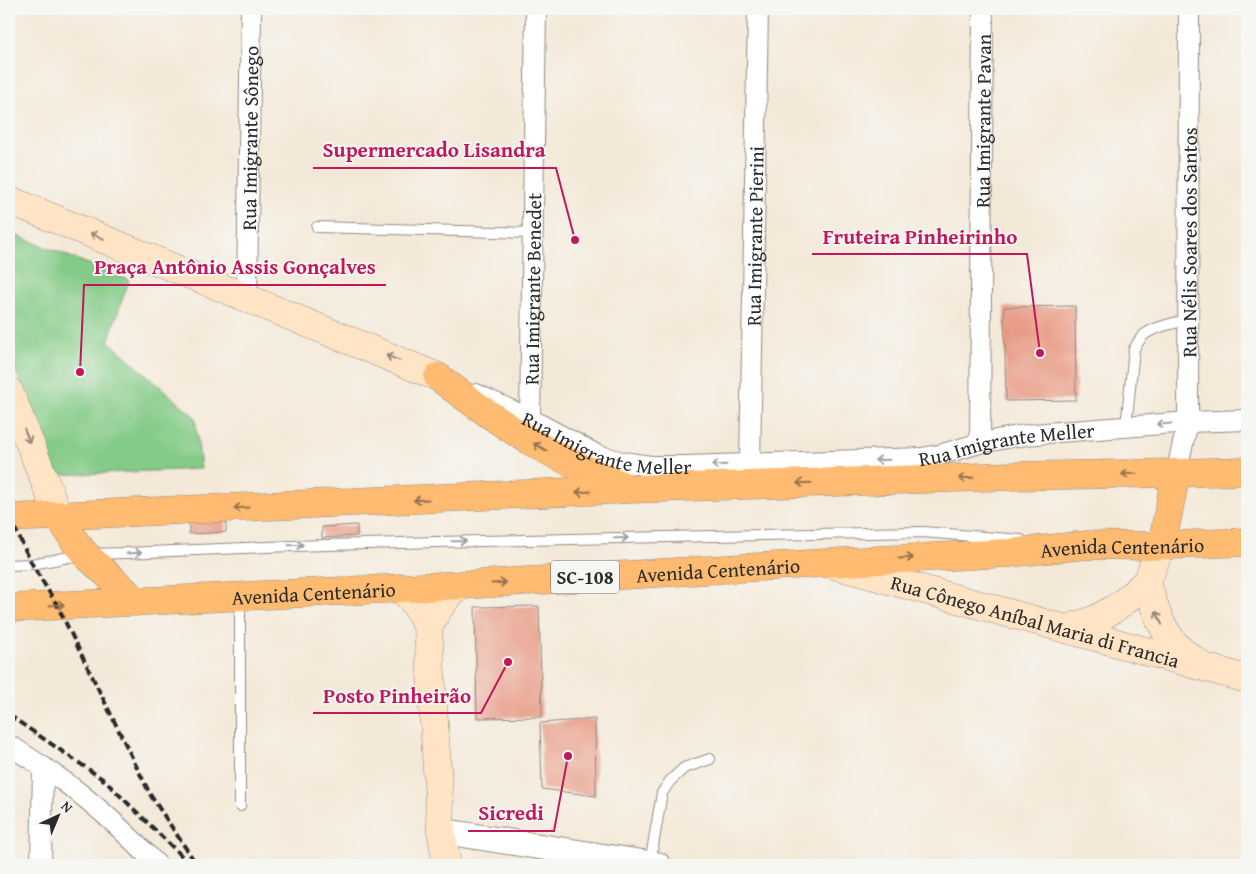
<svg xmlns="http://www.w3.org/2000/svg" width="1256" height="874" viewBox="0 0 1256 874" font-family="'Gentium Book Plus',serif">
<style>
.green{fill:#84cb87;stroke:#587b59}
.building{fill:#e89983}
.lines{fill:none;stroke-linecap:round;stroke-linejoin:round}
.service-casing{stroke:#908a82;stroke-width:12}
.minor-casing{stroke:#908a82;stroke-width:22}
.tertiary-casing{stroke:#908a82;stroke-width:27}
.secondary-casing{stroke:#908a82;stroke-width:29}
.primary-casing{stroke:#908a82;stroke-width:29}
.service{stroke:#fff;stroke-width:10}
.minor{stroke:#fff;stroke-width:20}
.tertiary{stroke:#fff;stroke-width:25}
.secondary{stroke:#ffe4c6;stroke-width:28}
.primary{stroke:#febb71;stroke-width:28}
.rail{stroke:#2b2b2b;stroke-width:4;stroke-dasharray:8 4;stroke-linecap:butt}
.oneway{stroke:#958878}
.oneway2{stroke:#a0a0a0}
.oneway3{stroke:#94734e}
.labels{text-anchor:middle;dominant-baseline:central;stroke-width:4;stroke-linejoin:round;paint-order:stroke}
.shield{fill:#f6f6f2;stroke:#686867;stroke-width:1}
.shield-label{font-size:19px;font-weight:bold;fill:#2b2b2b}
.street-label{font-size:20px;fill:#2b2b2b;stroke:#f6f6f2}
.leader{fill:none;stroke:#c2185b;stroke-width:2}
.callout-dot{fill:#c2185b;stroke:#f6f6f2;stroke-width:2}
.callout-label{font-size:21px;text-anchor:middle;font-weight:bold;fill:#c2185b;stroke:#f6f6f2;stroke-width:4;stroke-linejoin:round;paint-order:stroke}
</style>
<rect width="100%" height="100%" fill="#f6f6f2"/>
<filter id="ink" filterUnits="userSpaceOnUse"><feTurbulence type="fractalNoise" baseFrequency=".02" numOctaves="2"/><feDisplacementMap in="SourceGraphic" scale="10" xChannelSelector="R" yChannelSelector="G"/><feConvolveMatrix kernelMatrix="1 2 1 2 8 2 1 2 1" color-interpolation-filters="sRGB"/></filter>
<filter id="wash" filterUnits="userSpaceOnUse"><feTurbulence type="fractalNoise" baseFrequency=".0096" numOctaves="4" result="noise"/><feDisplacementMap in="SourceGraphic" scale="20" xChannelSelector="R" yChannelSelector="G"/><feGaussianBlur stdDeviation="1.12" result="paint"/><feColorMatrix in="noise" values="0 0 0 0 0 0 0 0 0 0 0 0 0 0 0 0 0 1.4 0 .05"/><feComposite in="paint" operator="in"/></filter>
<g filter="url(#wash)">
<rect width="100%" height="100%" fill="#f4e9d8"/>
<polygon class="green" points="15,235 129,280 108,341 195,417 201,469 56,475 9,353 9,238"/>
<g id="blocks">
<g class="building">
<polygon points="1075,306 1076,400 1006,401 1004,307"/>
<polygon points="226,520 226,532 189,534 189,522"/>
<polygon points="357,525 357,536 322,538 322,527"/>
<polygon points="539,606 542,717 477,718 475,607"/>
<polygon points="595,719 596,796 542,789 540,723"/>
</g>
</g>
</g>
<g filter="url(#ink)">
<use href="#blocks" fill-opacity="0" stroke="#908a82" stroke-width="1"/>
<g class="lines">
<defs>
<g id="service">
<polyline points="317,227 533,233"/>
<path d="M1126 427 1134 349C1137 344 1139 340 1143 336 1152 327 1175 323 1188 320"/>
<polyline points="9,565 32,564 85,554 126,553 292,546 437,542 761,535 923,532 1021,540"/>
<polyline points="240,597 240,806"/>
<polyline points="650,863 662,793 670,781 684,768 710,759"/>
</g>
<g id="minor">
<path id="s1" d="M247 298 251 9"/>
<path id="s2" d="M476 394 530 419 597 455 622 462 651 466H686L921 458 939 455 980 443 1018 436 1046 433 1188 422 1247 420"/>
<path id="s3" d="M530 419 536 9"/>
<path id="s4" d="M980 443 983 9"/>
<path id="s5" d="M750 464 758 9"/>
<path id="s6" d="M1176 473 1188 422 1189 9"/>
<path d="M9 745C28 757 48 770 66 783 99 807 129 836 157 865"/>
<polyline points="41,865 43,767"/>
</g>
<polyline id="tertiary" points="441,831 658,865"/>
<g id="secondary">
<polyline points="9,200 438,377"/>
<polyline points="9,391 59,517"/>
<path id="s7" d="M831 564 1247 679"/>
<path d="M1147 581C1153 604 1159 626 1176 645 1181 652 1190 657 1197 662"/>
<path d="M401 588C414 602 420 611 428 628L441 831 447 865"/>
<polyline points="428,628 437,611 449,595 462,585"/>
<polyline points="1067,629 1096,619 1112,610 1124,602 1147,581 1162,545"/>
</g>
<g id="primary">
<path d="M438 377C469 400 499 423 532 442 562 460 594 473 626 487"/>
<polyline points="59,517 76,543 85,554 137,602"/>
<polyline points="9,518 632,489 1013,476 1176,473 1247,471"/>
<polyline points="1162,545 1176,473"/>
<path id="s8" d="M9 608 462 585 825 563 1009 553 1087 545 1148 546 1247 542"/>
</g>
</defs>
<use href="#service" class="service-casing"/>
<use href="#minor" class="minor-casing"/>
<use href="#tertiary" class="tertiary-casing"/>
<use href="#secondary" class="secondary-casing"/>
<use href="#primary" class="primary-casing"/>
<use href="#service" class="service"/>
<use href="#minor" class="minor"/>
<use href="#tertiary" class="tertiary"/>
<use href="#secondary" class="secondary"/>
<use href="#primary" class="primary"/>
<g class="rail">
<polyline points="9,516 32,564 57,605 151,796 197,865"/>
<polyline points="9,715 104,780 191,865"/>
</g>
</g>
<defs><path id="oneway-shaft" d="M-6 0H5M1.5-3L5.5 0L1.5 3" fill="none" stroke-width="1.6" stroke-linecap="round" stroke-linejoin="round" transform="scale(1.25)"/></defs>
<g class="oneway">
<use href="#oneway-shaft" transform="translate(97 236) rotate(-158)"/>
<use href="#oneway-shaft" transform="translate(393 358) rotate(-158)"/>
<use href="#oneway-shaft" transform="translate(27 436) rotate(68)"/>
<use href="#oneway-shaft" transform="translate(1159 618) rotate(-115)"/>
</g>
<g class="oneway2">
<use href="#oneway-shaft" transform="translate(1164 424) rotate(176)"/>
<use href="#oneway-shaft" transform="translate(882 460) rotate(178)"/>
<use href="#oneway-shaft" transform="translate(719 465) rotate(178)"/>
<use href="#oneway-shaft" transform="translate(621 538) rotate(-1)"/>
<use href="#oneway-shaft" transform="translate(459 541) rotate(-1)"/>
<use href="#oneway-shaft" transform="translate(296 545) rotate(-2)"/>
<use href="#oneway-shaft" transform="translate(134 553) rotate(-3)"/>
</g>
<g class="oneway3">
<use href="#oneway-shaft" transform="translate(540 447) rotate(-151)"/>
<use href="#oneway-shaft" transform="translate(1129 474) rotate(179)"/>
<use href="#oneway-shaft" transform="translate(966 478) rotate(178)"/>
<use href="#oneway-shaft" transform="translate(804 483) rotate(178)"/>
<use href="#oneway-shaft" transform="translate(583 492) rotate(177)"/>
<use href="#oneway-shaft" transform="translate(421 500) rotate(177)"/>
<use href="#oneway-shaft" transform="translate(241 508) rotate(177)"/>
<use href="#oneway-shaft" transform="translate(906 558) rotate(-3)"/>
<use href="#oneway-shaft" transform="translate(499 583) rotate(-3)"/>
<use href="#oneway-shaft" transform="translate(57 605) rotate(-3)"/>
</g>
</g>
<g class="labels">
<rect class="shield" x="551" y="560.5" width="68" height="33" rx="4"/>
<g class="shield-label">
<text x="585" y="577">SC-108</text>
</g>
<g class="street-label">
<text stroke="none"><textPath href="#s4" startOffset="322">Rua Imigrante Pavan</textPath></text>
<text stroke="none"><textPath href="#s1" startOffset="160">Rua Imigrante Sônego</textPath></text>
<text stroke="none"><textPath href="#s5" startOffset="228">Rua Imigrante Pierini</textPath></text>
<text stroke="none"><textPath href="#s6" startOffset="232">Rua Nélis Soares dos Santos</textPath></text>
<text stroke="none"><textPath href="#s3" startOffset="130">Rua Imigrante Benedet</textPath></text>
<text stroke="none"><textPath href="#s2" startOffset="142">Rua Imigrante Meller</textPath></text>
<text stroke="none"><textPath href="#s2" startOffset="548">Rua Imigrante Meller</textPath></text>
<text stroke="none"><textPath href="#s8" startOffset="1115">Avenida Centenário</textPath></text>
<text stroke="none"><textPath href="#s8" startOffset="710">Avenida Centenário</textPath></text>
<text stroke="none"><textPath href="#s8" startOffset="305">Avenida Centenário</textPath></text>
<text stroke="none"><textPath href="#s7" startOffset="212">Rua Cônego Aníbal Maria di Francia</textPath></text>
</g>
</g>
<path class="leader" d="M575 240L556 168H313M1040 353L1027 254H812M80 372L84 285H386M508 662L481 713H313M568 756L554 831H468"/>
<g class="callout-dot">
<circle cx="575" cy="240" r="5"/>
<circle cx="1040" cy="353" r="5"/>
<circle cx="80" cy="372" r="5"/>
<circle cx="508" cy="662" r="5"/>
<circle cx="568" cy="756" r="5"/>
</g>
<g class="callout-label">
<text x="434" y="157">Supermercado Lisandra</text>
<text x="920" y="244">Fruteira Pinheirinho</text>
<text x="235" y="274">Praça Antônio Assis Gonçalves</text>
<text x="397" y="703">Posto Pinheirão</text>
<text x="511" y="820">Sicredi</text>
</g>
<rect width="1256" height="874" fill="none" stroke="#f6f6f2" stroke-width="30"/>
<g transform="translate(58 816) rotate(44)" stroke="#f6f6f2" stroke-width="4" paint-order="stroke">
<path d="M0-4L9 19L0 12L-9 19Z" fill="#2b2b2b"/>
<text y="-8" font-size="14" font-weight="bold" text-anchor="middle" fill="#2b2b2b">N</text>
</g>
</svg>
